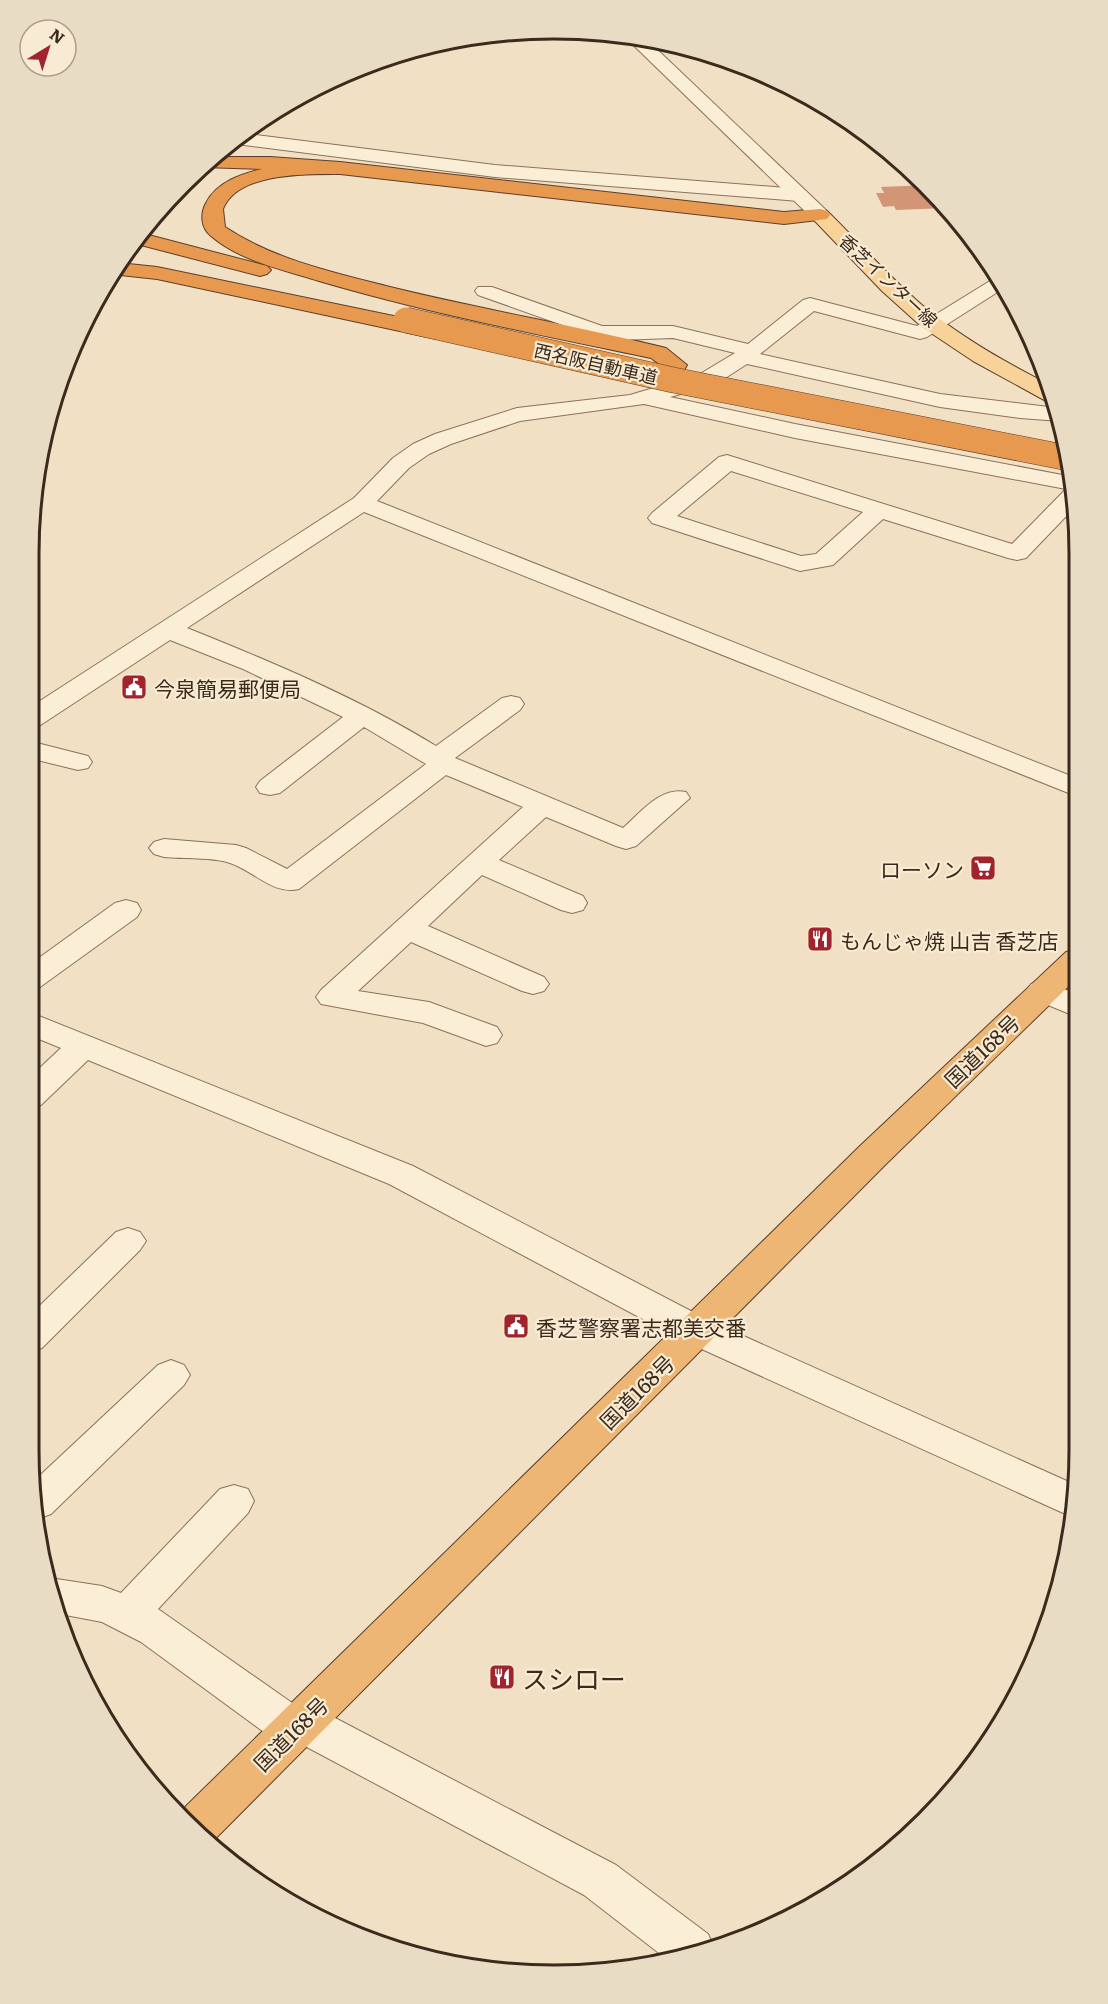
<svg xmlns="http://www.w3.org/2000/svg" width="1108" height="2004" viewBox="0 0 1108 2004" font-family="Literata,'Noto Sans JP',serif">
<style>
.building{fill:#d29677}
.lines{fill:none;stroke-linecap:round;stroke-linejoin:round}
.minor-casing{stroke:#8d7158;stroke-width:2}
.tertiary-casing{stroke:#8d7158;stroke-width:2}
.primary-casing{stroke:#5b3f2d;stroke-width:2}
.trunk-casing{stroke:#5b3f2d;stroke-width:2}
.motorway-casing{stroke:#5b3f2d;stroke-width:2}
.minor{fill:#fbeed7;fill-rule:evenodd}
.tertiary{fill:#fbeed7;fill-rule:evenodd}
.primary{fill:#f7d399;fill-rule:evenodd}
.trunk{fill:#eeb674;fill-rule:evenodd}
.motorway{fill:#e6994f;fill-rule:evenodd}
.motorway-bridge-casing{stroke:#5b3f2d;stroke-width:26;stroke-linecap:butt}
.motorway-bridge{stroke:#e6994f;stroke-width:25}
.labels{text-anchor:middle;dominant-baseline:central;stroke-width:4.5;stroke-linejoin:round;paint-order:stroke}
.far-street-label{font-size:18px;fill:#3c2a1d;stroke:#f8ebd3}
.poi-label{font-size:21px;fill:#3c2a1d;stroke:#f8ebd3;text-anchor:start}
.street-label{font-size:21px;fill:#3c2a1d;stroke:#f8ebd3}
.near-poi-label{font-size:26px;fill:#3c2a1d;stroke:#f8ebd3;text-anchor:start}
.rim{fill:none;stroke:#3c2a1d;stroke-width:3}
</style>
<rect width="100%" height="100%" fill="#f1e0c3"/>
<polygon class="building" points="928,185 945,208 896,210 894,206 883,207 876,193 884,193 881,187"/>
<g class="lines">
<defs>
<g id="minor">
<polygon points="625,33 645,38 827,211 830,215 827,219 813,219 626,38"/>
<path d="M998 276 1004 288 927 337 920 339 814 311 760 354 940 394 1057 408 1060 421 1020 418 940 407 747 364 716 384 670 397 795 424 1073 477 1075 507 1026 558 1017 560 1008 558 883 519 833 565 800 571 652 523 648 518 652 513 719 457 727 455 1012 544 1066 489 795 438 644 404 520 421 451 444 429 454 409 468 377 501 1076 778V796L364 512 187 628C272 662 358 698 436 746L502 698 511 696 520 698 524 704 520 710 455 758 623 828C640 813 661 786 686 792L690 798 636 846 626 849 616 846 546 817 499 860 583 896 587 903 583 910 572 913 561 910 482 875 428 926 544 977 549 984 544 991 533 994 522 991 411 942 358 991 429 1002 497 1027 502 1035 497 1043 486 1046 423 1023 321 1004 316 997 321 990 523 807 446 775 299 889C273 895 254 871 230 863 213 857 183 859 164 857L154 854 149 848 154 842 164 839 236 845 246 848 287 869 426 764 364 727 280 793 270 795 260 793 256 787 260 781 343 717 243 669 170 640 39 726 29 728V708L354 498 393 458 413 444 435 434 517 408 630 395 700 374 735 353 673 338 618 340 599 338 478 295 475 291 478 287H492L602 326H673L748 344 803 300 810 298 917 326ZM731 471 863 512 816 554 801 556 677 516Z"/>
<polygon points="29,741 88,756 92,762 88,768 78,770 29,758"/>
<polygon points="126,900 137,903 141,910 137,917 40,987 29,990 29,965 115,903"/>
<polygon points="1042,981 1077,994 1077,1017 1031,998 1026,991 1031,984"/>
<polygon points="29,1012 413,1166 710,1321 1078,1486 1072,1517 684,1341 389,1184 88,1060 41,1105 29,1109 29,1078 61,1048 29,1035"/>
<polygon points="128,1228 140,1232 146,1241 140,1250 42,1348 29,1352 29,1316 116,1232"/>
<polygon points="171,1360 184,1365 190,1375 184,1385 51,1514 40,1518 34,1481 158,1365"/>
<polygon points="234,1485 248,1489 254,1501 248,1513 158,1609 295,1705 301,1703 316,1708 616,1865 708,1934 713,1945 664,1957 584,1895 303,1745 294,1749 279,1743 141,1642 102,1622 55,1613 50,1578 102,1586 121,1593 220,1489"/>
</g>
<polygon id="tertiary" points="240,133 495,165 799,189 806,191 809,195 806,199 799,201 495,177 228,143"/>
<path id="primary" d="M820 209 827 211C859 242 888 276 922 305 962 338 1006 363 1052 386L1056 403 1046 401 973 361 922 327 882 291 813 219 810 215 813 211Z"/>
<polygon id="trunk" points="1077,949 1077,978 886,1164 213,1841 181,1811 860,1146 1066,952"/>
<g id="motorway">
<path d="M213 157H270L340 162 784 212 820 209 827 211 830 215 827 219 784 224 340 174C308 174 237 172 223 209L225 227C273 259 331 272 386 286 479 309 573 325 666 348L687 365 684 370C670 373 662 366 651 358 540 335 428 313 319 281 284 270 240 261 211 236 201 228 200 214 206 203 217 182 241 174 262 169L202 167Z"/>
<polygon points="141,233 267,266 271,270 267,274 260,276 133,243"/>
<polygon points="119,263 157,267 437,325 445,327 448,332 445,337 437,339 157,279 111,274"/>
</g>
</defs>
<use href="#minor" class="minor-casing"/>
<use href="#tertiary" class="tertiary-casing"/>
<use href="#primary" class="primary-casing"/>
<use href="#trunk" class="trunk-casing"/>
<use href="#motorway" class="motorway-casing"/>
<use href="#minor" class="minor"/>
<use href="#tertiary" class="tertiary"/>
<use href="#primary" class="primary"/>
<use href="#trunk" class="trunk"/>
<use href="#motorway" class="motorway"/>
<defs>
<polyline id="motorway-bridge" points="406,320 673,380 1068,458"/>
</defs>
<use href="#motorway-bridge" class="motorway-bridge-casing"/>
<use href="#motorway-bridge" class="motorway-bridge"/>
</g>
<defs>
<symbol id="civic-square" viewBox="-11 -11 22 22"><rect x="-9" y="-9" width="18" height="18" rx="4" fill="#a0242d" stroke="#f8ebd3"/><path d="M-.6-6.5H3V-4.5H.6V-3L4-1V1h2V6H-6V1h2V-1L-.6-3ZM-1.2 2.5V6h2.4V2.5Z" fill="#fff"/></symbol>
<symbol id="supermarket-square" viewBox="-11 -11 22 22"><rect x="-9" y="-9" width="18" height="18" rx="4" fill="#a0242d" stroke="#f8ebd3"/><path d="M-6-5.5h2.5l.6 2H6L4.5 2H-2.5L-4.4-4H-6ZM-1.5 3.2a1.3 1.3 0 1 0 .1 0ZM3 3.2a1.3 1.3 0 1 0 .1 0Z" fill="#fff"/></symbol>
<symbol id="restaurant-square" viewBox="-11 -11 22 22"><rect x="-9" y="-9" width="18" height="18" rx="4" fill="#a0242d" stroke="#f8ebd3"/><path d="M-5-6h1v4h1v-4h1v4h1v-4h1v5L-1.5 .5V6h-2V.5L-5-1ZM5-6V6H3V1.5H1.5Q1.5-4 5-6Z" fill="#fff"/></symbol>
</defs>
<g fill-rule="evenodd">
<use href="#civic-square" x="119" y="672" width="30" height="30"/>
<use href="#supermarket-square" x="968" y="853" width="30" height="30"/>
<use href="#restaurant-square" x="805" y="924" width="30" height="30"/>
<use href="#civic-square" x="501" y="1311" width="30" height="30"/>
<use href="#restaurant-square" x="487" y="1662" width="30" height="30"/>
</g>
<g class="labels">
<g class="far-street-label">
<text transform="translate(889 280) rotate(43)">香芝インター線</text>
<text transform="translate(596 363) rotate(13)">西名阪自動車道</text>
</g>
<g class="poi-label">
<text x="154" y="687">今泉簡易郵便局</text>
<text x="964" y="868" text-anchor="end">ローソン</text>
<text x="840" y="939">もんじゃ焼 山吉 香芝店</text>
<text x="536" y="1326">香芝警察署志都美交番</text>
</g>
<g class="street-label">
<text transform="translate(981 1050) rotate(-44)">国道168号</text>
<text transform="translate(636 1391) rotate(-45)">国道168号</text>
<text transform="translate(290 1733) rotate(-45)">国道168号</text>
</g>
<g class="near-poi-label">
<text x="522" y="1677">スシロー</text>
</g>
</g>
<path d="M0 0H1108V2004H0ZM554 39H554A515 515 0 0 1 1069 554V1450A515 515 0 0 1 554 1965H554A515 515 0 0 1 39 1450V554A515 515 0 0 1 554 39Z" fill="#e9dcc4" fill-rule="evenodd"/>
<path class="rim" d="M554 39H554A515 515 0 0 1 1069 554V1450A515 515 0 0 1 554 1965H554A515 515 0 0 1 39 1450V554A515 515 0 0 1 554 39Z"/>
<g transform="translate(48 48) rotate(38)"><circle r="28" fill="#f8ebd3" stroke="#ad9e8a" stroke-width="1.5"/>
<path d="M0-4.5L10 22L0 15L-10 22Z" fill="#a0242d"/>
<text y="-9" font-size="16" font-weight="bold" text-anchor="middle" fill="#3c2a1d">N</text>
</g>
</svg>
